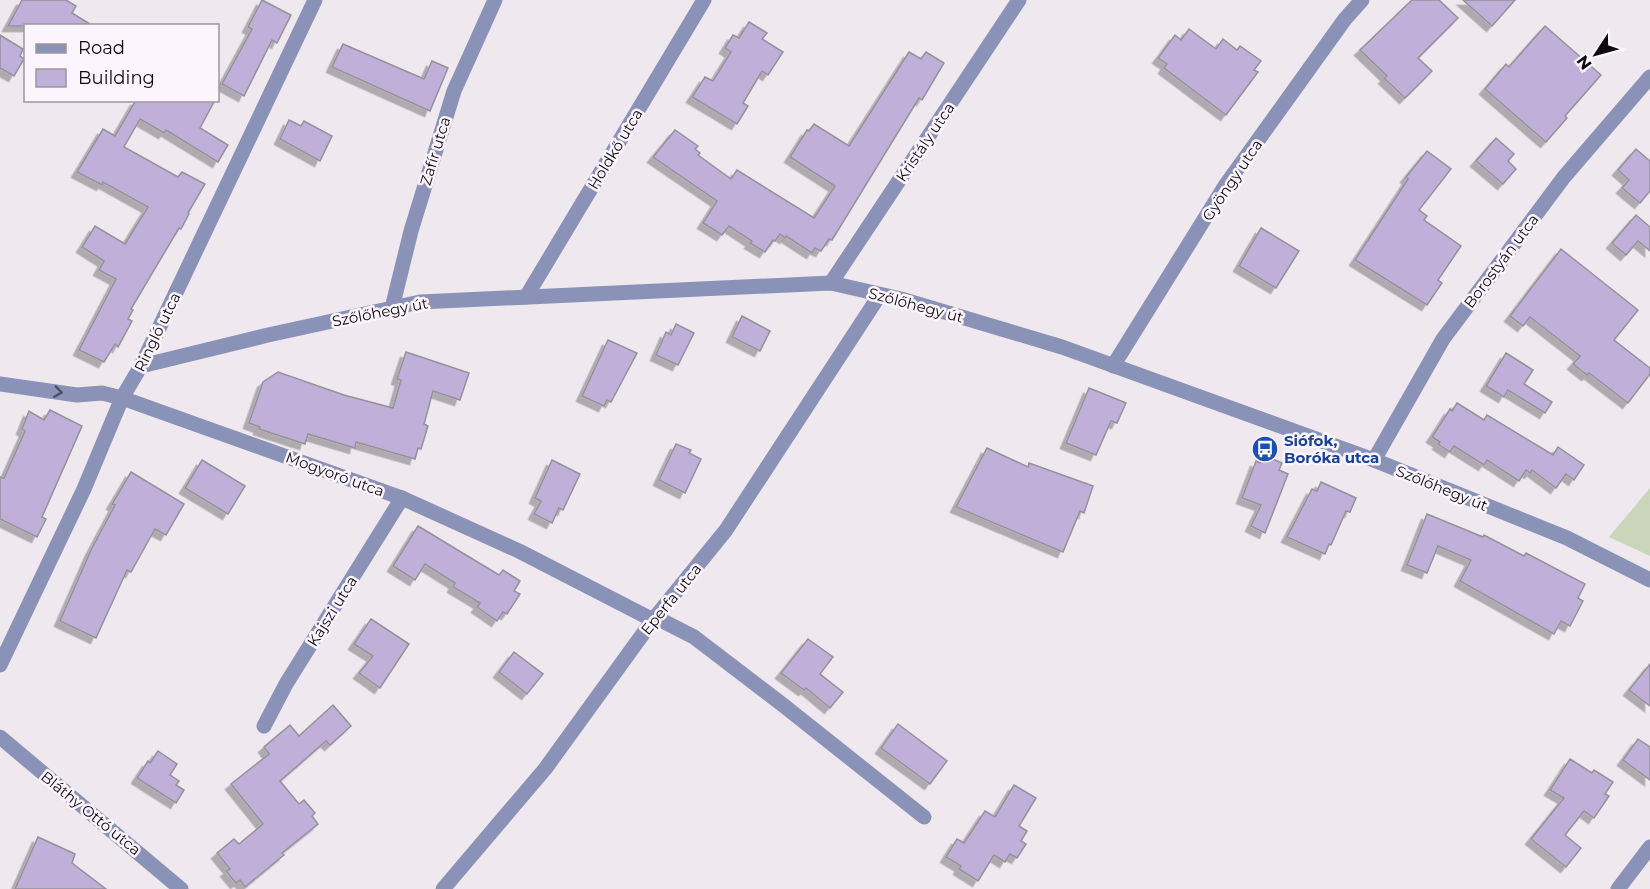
<svg xmlns="http://www.w3.org/2000/svg" width="1650" height="889" viewBox="0 0 1650 889" font-family="Montserrat,sans-serif">
<style>
.green{fill:#cad6ba}
.building{fill:#c0afd9;stroke:#95919a;stroke-width:1.5;filter:url(#shadow)}
.lines{fill:none;stroke-linecap:round;stroke-linejoin:round}
.street{stroke:#8a93b7;stroke-width:15}
.oneway{stroke:#4c4f62}
.labels{text-anchor:middle;dominant-baseline:central;stroke-width:5;stroke-linejoin:round;paint-order:stroke}
.street-label{font-size:15px;fill:#0d0b0d;stroke:#fdf5fd}
.transit-label{font-size:15px;font-weight:bold;fill:#164399;stroke:#fdf5fd;text-anchor:start}
</style>
<defs>
<filter id="shadow"><feDropShadow dx="-5.5" dy="5.5" stdDeviation="0" flood-color="#0004"/></filter>
</defs>
<rect width="100%" height="100%" fill="#efe8ef"/>
<polygon class="green" points="1650,488 1650,556 1609,537"/>
<g class="building">
<polygon points="22,0 66,0 76,6 72,13 93,26 8,26"/>
<polygon points="262,0 291,15 277,43 272,40 244,96 222,84 252,29 248,27"/>
<polygon points="1412,0 1439,0 1458,18 1418,58 1432,71 1405,98 1384,78 1387,76 1360,50"/>
<polygon points="1463,0 1515,0 1492,26"/>
<polygon points="749,22 767,33 762,39 783,52 768,75 762,71 743,103 748,106 737,124 692,97 705,77 713,81 731,52 725,48 733,35 739,38"/>
<polygon points="1545,26 1601,75 1565,116 1567,118 1546,142 1485,89 1506,64 1509,67"/>
<polygon points="1189,29 1216,49 1223,39 1237,50 1240,46 1261,61 1254,70 1258,72 1226,115 1164,68 1167,64 1158,58 1175,35 1181,40"/>
<polygon points="0,35 23,49 20,56 24,59 14,76 0,68"/>
<polygon points="343,44 424,79 432,61 448,68 430,111 332,67"/>
<polygon points="909,52 921,59 926,52 944,63 922,100 919,98 832,240 829,239 821,251 815,248 812,253 786,236 785,238 780,234 775,241 773,240 765,252 750,243 752,241 729,226 722,235 703,223 717,201 653,157 675,130 698,146 695,149 700,153 698,155 731,179 737,170 814,218 835,186 790,157 807,130 809,131 814,124 849,146"/>
<polygon points="136,100 215,100 200,128 228,145 218,162 166,130 164,133 140,119 124,147 178,177 182,172 205,184 188,213 189,214 181,229 179,228 131,309 133,310 128,319 132,321 118,347 115,344 104,362 79,350 116,279 99,270 104,261 82,247 95,226 125,244 148,207 103,182 102,185 77,172 103,129 115,136"/>
<polygon points="289,120 301,126 304,121 332,136 320,161 280,139"/>
<polygon points="1496,138 1514,154 1508,161 1516,169 1503,184 1476,161"/>
<polygon points="1636,149 1650,161 1650,191 1640,203 1622,188 1629,180 1618,170"/>
<polygon points="1427,151 1451,169 1419,210 1427,216 1424,220 1461,246 1438,280 1442,283 1427,305 1355,260 1408,179 1406,177"/>
<polygon points="1636,215 1650,227 1650,251 1638,241 1626,255 1612,243"/>
<polygon points="1261,228 1299,251 1276,288 1239,266"/>
<polygon points="1561,249 1638,310 1614,340 1650,368 1650,374 1628,403 1589,373 1587,375 1573,364 1580,356 1530,317 1523,326 1510,316"/>
<polygon points="742,316 770,331 760,351 732,337"/>
<polygon points="676,324 694,333 678,365 656,355 666,332 671,335"/>
<polygon points="608,340 637,353 611,402 607,400 604,406 582,396"/>
<polygon points="406,352 469,373 460,400 433,391 424,424 428,426 421,449 418,448 415,459 356,442 355,448 308,434 305,444 259,429 260,427 249,423 263,382 278,372 344,395 393,408 401,380 397,379"/>
<polygon points="1506,353 1533,370 1524,384 1552,402 1545,413 1508,390 1504,397 1486,386"/>
<polygon points="1089,388 1126,403 1117,423 1111,421 1096,455 1066,443"/>
<polygon points="1457,403 1484,420 1487,415 1553,455 1558,447 1584,465 1574,480 1566,474 1556,488 1532,470 1530,473 1526,470 1519,481 1487,460 1484,465 1454,446 1450,452 1438,444 1440,442 1432,437 1450,409 1452,411"/>
<polygon points="50,410 82,426 42,517 46,519 37,537 0,519 0,477 4,478 25,431 22,429 29,411 44,420"/>
<polygon points="676,444 691,450 689,453 701,459 685,493 659,480"/>
<polygon points="987,448 1028,467 1029,463 1093,486 1084,513 1080,511 1063,552 956,507"/>
<polygon points="1263,455 1282,463 1279,470 1288,474 1265,533 1251,526 1261,505 1242,498 1256,461 1260,463"/>
<polygon points="202,460 245,486 228,514 185,488"/>
<polygon points="552,460 580,474 563,510 559,508 552,523 534,514 541,501 535,498"/>
<polygon points="131,472 184,504 166,535 155,529 131,572 127,570 96,638 60,621 91,550 115,505 112,504"/>
<polygon points="1321,482 1356,498 1350,512 1346,511 1331,545 1329,544 1325,554 1287,537 1312,489 1317,491"/>
<polygon points="1427,514 1483,537 1484,535 1524,556 1526,553 1585,584 1578,598 1583,601 1570,626 1561,621 1554,634 1460,581 1471,560 1438,546 1427,573 1407,565"/>
<polygon points="418,526 499,575 503,570 520,581 514,591 520,594 507,614 503,612 497,621 477,607 480,603 453,587 455,583 425,564 415,580 393,566"/>
<polygon points="371,619 409,644 380,688 359,673 373,656 354,644"/>
<polygon points="808,639 833,657 820,674 843,692 830,708 806,688 804,690 781,673"/>
<polygon points="514,652 543,674 527,694 499,672"/>
<polygon points="1650,664 1650,706 1629,690"/>
<polygon points="333,705 351,726 330,745 326,741 280,781 299,804 304,800 315,813 312,816 318,824 282,853 284,855 245,887 240,880 236,883 226,871 230,869 217,853 234,839 239,844 263,824 231,784 269,754 264,747 290,725 299,736"/>
<polygon points="898,724 947,761 930,784 881,748"/>
<polygon points="1638,739 1650,747 1650,780 1623,760"/>
<polygon points="158,751 177,764 170,775 179,781 176,785 184,790 176,803 137,778 148,761 150,763"/>
<polygon points="1570,759 1592,773 1594,770 1613,782 1605,794 1609,796 1594,818 1584,811 1565,835 1581,848 1566,867 1531,839 1564,798 1550,790"/>
<polygon points="1014,785 1036,798 1019,826 1027,831 1021,841 1026,844 1017,858 1010,854 1005,862 994,855 978,881 959,869 961,866 946,857 957,839 964,843 985,811 995,817"/>
<polygon points="38,837 75,854 72,863 106,889 15,889"/>
</g>
<g class="lines">
<g class="street">
<polyline points="831,283 1019,0"/>
<polyline points="526,297 704,0"/>
<polyline points="392,308 411,231 454,91 495,0"/>
<polyline points="141,366 268,335 420,302 831,283 901,299 1062,347 1374,460 1567,538 1650,580"/>
<polyline points="1113,366 1225,186 1345,19 1362,0"/>
<polyline points="0,384 77,395 102,393 122,398 402,498 519,551 653,620"/>
<polyline points="1374,460 1443,339 1564,177 1650,77"/>
<polyline points="655,617 694,637 783,705 924,817"/>
<polyline points="0,665 84,489 122,398 141,366 315,0"/>
<polyline points="264,726 286,684 402,498"/>
<polyline points="0,737 181,889"/>
<polyline points="443,889 545,769 653,620 726,530 879,296"/>
<polyline points="1618,889 1650,847"/>
</g>
</g>
<defs><path id="oneway-chevron" d="M-2-3.5L2.5 0L-2 3.5" fill="none" stroke-width="1.6" stroke-linecap="round" stroke-linejoin="round" transform="scale(1.5)"/></defs>
<use class="oneway" href="#oneway-chevron" transform="translate(58 392) rotate(8)"/>
<defs>
<symbol id="bus-disc" viewBox="-11 -11 22 22"><circle r="9.5" fill="#1a4fb4" stroke="#fdf5fd"/><path d="M-5-6H5V4H4V6H2V4H-2V6H-4V4H-5ZM-3.5-4V0h7V-4ZM-3.5 1.2v1.5H-2V1.2ZM2 1.2v1.5H3.5V1.2Z" fill="#fff"/></symbol>
</defs>
<g fill-rule="evenodd">
<use href="#bus-disc" x="1250" y="434" width="30" height="30"/>
</g>
<g class="labels">
<g class="street-label">
<text transform="translate(925 142) rotate(-56)">Kristály utca</text>
<text transform="translate(615 149) rotate(-59)">Holdkő utca</text>
<text transform="translate(435 151) rotate(-73)">Zafír utca</text>
<text transform="translate(1232 180) rotate(-56)">Gyöngy utca</text>
<text transform="translate(1501 261) rotate(-53)">Borostyán utca</text>
<text transform="translate(916 305) rotate(15)">Szőlőhegy út</text>
<text transform="translate(380 312) rotate(-11)">Szőlőhegy út</text>
<text transform="translate(157 332) rotate(-64)">Ringló utca</text>
<text transform="translate(335 474) rotate(20)">Mogyoró utca</text>
<text transform="translate(1442 488) rotate(22)">Szőlőhegy út</text>
<text transform="translate(671 599) rotate(-51)">Eperfa utca</text>
<text transform="translate(332 611) rotate(-58)">Kajszi utca</text>
<text transform="translate(91 813) rotate(39)">Bláthy Ottó utca</text>
</g>
<g class="transit-label">
<text x="1284" y="440">Siófok,<tspan x="1284" dy="17">Boróka utca</tspan></text>
</g>
</g>
<rect x="24" y="24" width="195" height="78" fill="#fdf5fd" stroke="#9d979d" stroke-width="1.5"/>
<rect x="36" y="44" width="30" height="9" fill="#8a93b7" stroke="#9d979d" stroke-width="1.5"/>
<text x="78" y="54" font-size="18" fill="#0d0b0d">Road</text>
<rect x="36" y="69" width="30" height="18" fill="#c0afd9" stroke="#9d979d" stroke-width="1.5"/>
<text x="78" y="84" font-size="18" fill="#0d0b0d">Building</text>
<g transform="translate(1596 54) rotate(234)" stroke="#fdf5fd" stroke-width="4.5" paint-order="stroke">
<path d="M0-4.5L10 22L0 15L-10 22Z" fill="#0d0b0d"/>
<text y="-9" font-size="16" font-weight="bold" text-anchor="middle" fill="#0d0b0d">N</text>
</g>
</svg>
